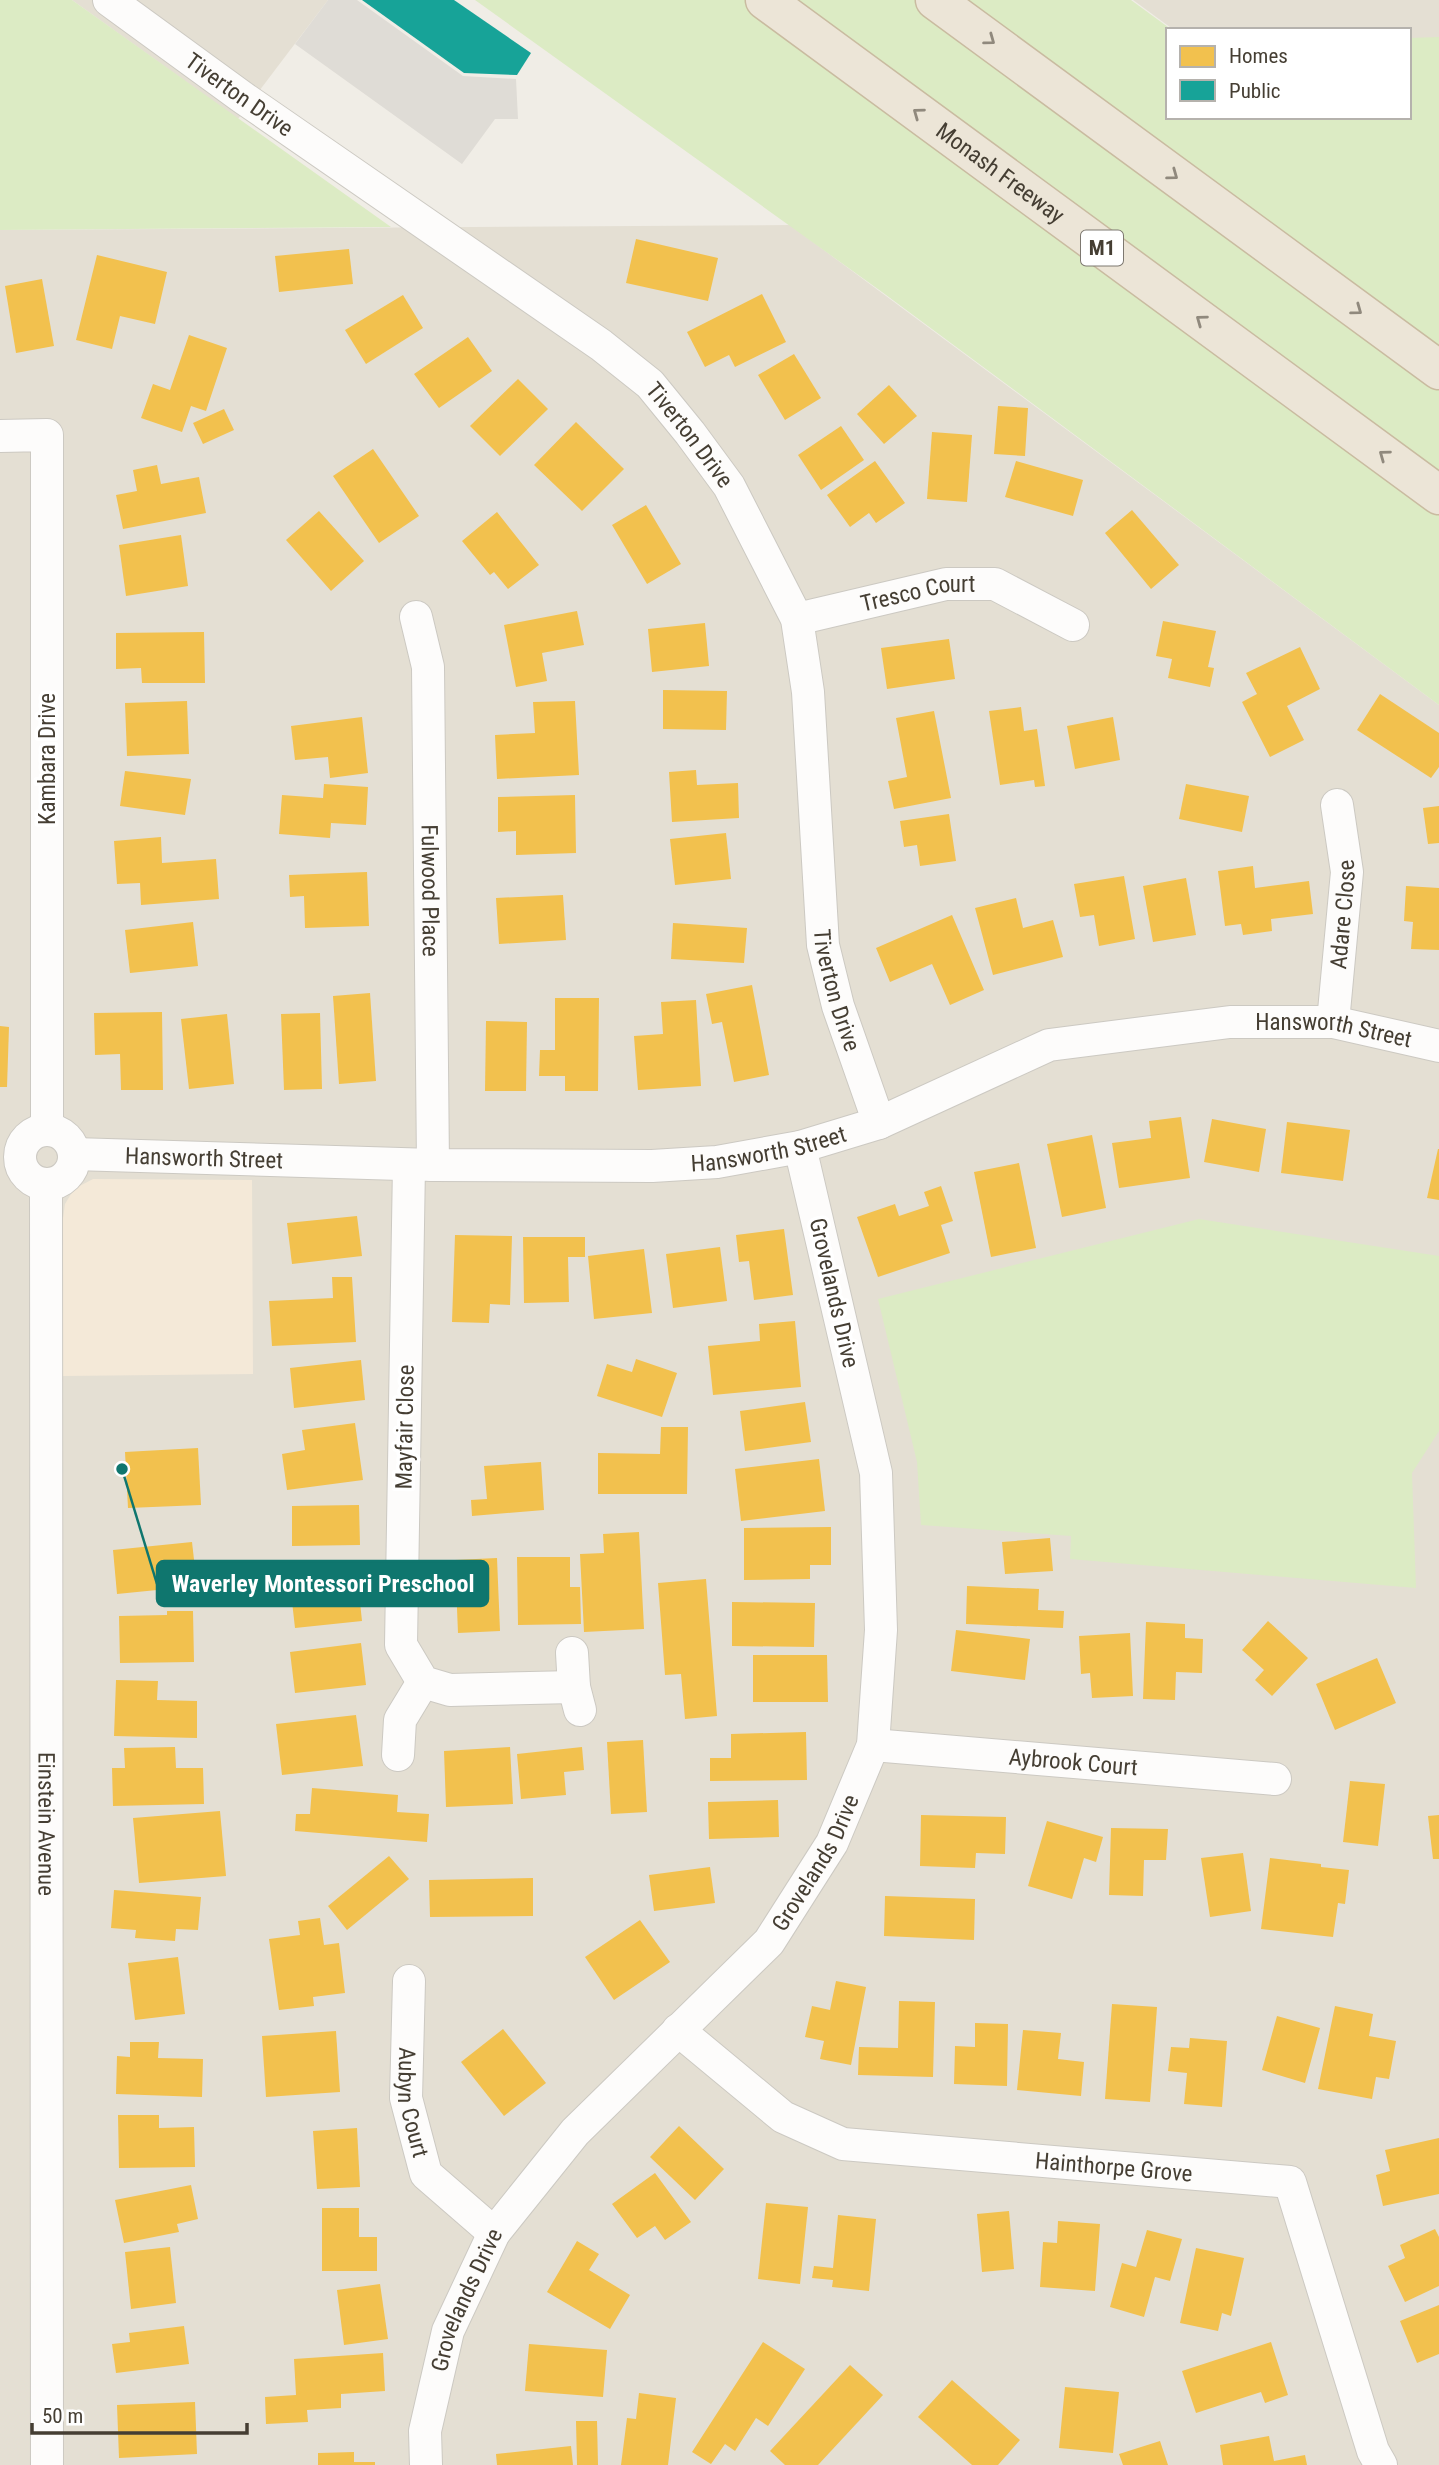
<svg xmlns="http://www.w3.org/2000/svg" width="1439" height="2465" viewBox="0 0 1439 2465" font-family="'Roboto Condensed',sans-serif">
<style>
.residential{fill:#e4dfd3}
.commercial{fill:#f4e9d8}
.green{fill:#dcebc4}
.parking{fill:#dfdcd6}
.homes{fill:#f2c14e}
.public{fill:#17a398}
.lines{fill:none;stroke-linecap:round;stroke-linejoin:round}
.minor-casing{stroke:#ccc9c2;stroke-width:34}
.motorway-casing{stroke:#c9bba0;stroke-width:41}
.minor{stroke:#fdfcfb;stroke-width:32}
.motorway{stroke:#ece5d7;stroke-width:38}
.oneway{stroke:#90897d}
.labels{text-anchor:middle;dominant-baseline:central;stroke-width:7;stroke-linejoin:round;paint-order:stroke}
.shield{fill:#fff;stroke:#7d7870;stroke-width:2}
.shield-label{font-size:21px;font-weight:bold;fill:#453e33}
.street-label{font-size:23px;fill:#453e33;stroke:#fff}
.leader{fill:none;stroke:#0f766e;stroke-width:2.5}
.callout-dot{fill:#0f766e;stroke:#fff;stroke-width:2.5}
.callout{fill:#0f766e;stroke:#0f766e;stroke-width:2.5}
.callout-label{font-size:24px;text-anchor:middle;font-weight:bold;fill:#fff}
</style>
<rect width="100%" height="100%" fill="#f0ede6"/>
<g class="residential">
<polygon points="72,0 328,0 238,119"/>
<polygon points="1133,0 1439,0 1439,222 1409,117 1409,30 1174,30"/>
<polygon points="790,225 1439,705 1439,2465 0,2465 0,230"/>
</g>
<polygon class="commercial" points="93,1179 252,1180 253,1374 63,1376 63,1218 65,1204 74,1189"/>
<g class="green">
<polygon points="0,0 72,0 391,227 0,230"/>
<polygon points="475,0 1131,0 1172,30 1168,30 1168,117 1409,117 1409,38 1439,37 1439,705 882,292"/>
<polygon points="1199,1219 1439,1256 1439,1431 1412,1473 1416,1588 1070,1559 1071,1536 921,1525 917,1462 878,1299"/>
</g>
<polygon class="parking" points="328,0 357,0 463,76 516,79 518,119 495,119 462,164 295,44"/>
<g class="homes">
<polygon points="636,239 718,258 708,301 626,283"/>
<polygon points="349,249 353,284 279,292 275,256"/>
<polygon points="97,255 167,272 155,324 120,316 112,349 76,340"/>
<polygon points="42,279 54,346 16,353 5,286"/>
<polygon points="762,294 786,342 735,367 729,355 705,367 687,332"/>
<polygon points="403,295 423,328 366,364 345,330"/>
<polygon points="189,335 227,348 206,411 191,406 182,432 141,418 153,384 170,390"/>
<polygon points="468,337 492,371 439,408 414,374"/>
<polygon points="794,354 821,398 785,420 758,375"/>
<polygon points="518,379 548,409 500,456 470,426"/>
<polygon points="889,385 917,416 884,444 857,414"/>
<polygon points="998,406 1028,408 1025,456 994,454"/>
<polygon points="224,409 234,430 203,444 193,423"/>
<polygon points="576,422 624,469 582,511 534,465"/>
<polygon points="841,426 864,460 821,490 798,455"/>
<polygon points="932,432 972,435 967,502 927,499"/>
<polygon points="373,449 419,516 379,543 333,476"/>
<polygon points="875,461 905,503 876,523 869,513 850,527 827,495"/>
<polygon points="1016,461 1083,480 1073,516 1005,497"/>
<polygon points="157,465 161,484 199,477 206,513 123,529 116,495 137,491 133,470"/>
<polygon points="646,505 681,564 647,584 612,525"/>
<polygon points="1132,510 1179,565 1151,589 1105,533"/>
<polygon points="319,511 364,561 331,591 286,540"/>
<polygon points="497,512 539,565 508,589 494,572 490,575 462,541"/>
<polygon points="181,535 188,586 126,596 119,545"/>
<polygon points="577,611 584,645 542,653 547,681 516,687 504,625"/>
<polygon points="1163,621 1216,631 1208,667 1214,668 1210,687 1168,678 1172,659 1156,656"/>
<polygon points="705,623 709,666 652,672 648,629"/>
<polygon points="204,632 205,683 142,683 141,668 116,669 116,633"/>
<polygon points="949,639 955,679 887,689 881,648"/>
<polygon points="1300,647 1320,689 1287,706 1304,740 1270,757 1242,702 1257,694 1246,673"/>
<polygon points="663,690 727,691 726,730 663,729"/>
<polygon points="1380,694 1439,733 1439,767 1431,778 1357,730"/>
<polygon points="187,701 189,754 127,756 125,703"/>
<polygon points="575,701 579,775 497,779 495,735 535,733 533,702"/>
<polygon points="1021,707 1024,731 1037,729 1045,786 1035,787 1034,780 1000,785 989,711"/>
<polygon points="934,711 951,798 894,809 888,781 907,777 896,718"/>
<polygon points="362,717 368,773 330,778 328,757 295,760 291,726"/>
<polygon points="1113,717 1120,760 1075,769 1067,726"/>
<polygon points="696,770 697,785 738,783 739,818 672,822 669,772"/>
<polygon points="125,771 191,779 185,815 120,806"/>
<polygon points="324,784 368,787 366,825 331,823 330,838 279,834 282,795 323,798"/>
<polygon points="1186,784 1249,796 1242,832 1179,819"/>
<polygon points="575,795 576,853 516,855 516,831 498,832 498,797"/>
<polygon points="1439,806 1439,843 1428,844 1423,808"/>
<polygon points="949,814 956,861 920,866 917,845 904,847 900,821"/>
<polygon points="726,833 731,879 675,885 670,839"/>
<polygon points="161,837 162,863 216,859 219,899 141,905 140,883 117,884 114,841"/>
<polygon points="1253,866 1255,888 1309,881 1313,914 1271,919 1272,931 1243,935 1241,924 1225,926 1218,871"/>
<polygon points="367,872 369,926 305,928 304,896 290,897 289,875"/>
<polygon points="1124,876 1135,939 1099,946 1094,915 1080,917 1074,884"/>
<polygon points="1186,878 1196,935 1153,942 1143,886"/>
<polygon points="1406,886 1439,888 1439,950 1411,949 1413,922 1404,921"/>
<polygon points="563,895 566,940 499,944 496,898"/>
<polygon points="1016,898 1023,928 1053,920 1063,957 993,975 975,908"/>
<polygon points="952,915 984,990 950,1005 932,964 890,982 876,948"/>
<polygon points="193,922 198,966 130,973 125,930"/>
<polygon points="673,923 747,928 744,963 671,959"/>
<polygon points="752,985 769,1075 734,1082 722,1022 712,1024 706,994"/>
<polygon points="370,993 376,1081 339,1084 333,996"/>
<polygon points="555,998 599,998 598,1091 565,1091 565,1076 539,1076 540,1050 555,1050"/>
<polygon points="696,1000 701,1086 638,1090 634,1036 663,1034 661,1002"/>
<polygon points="162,1012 163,1090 121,1090 120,1054 95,1055 94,1013"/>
<polygon points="320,1013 322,1089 284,1090 281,1014"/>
<polygon points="227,1014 234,1084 189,1089 181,1019"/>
<polygon points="486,1021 527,1022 526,1091 485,1091"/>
<polygon points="0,1026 9,1027 7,1087 0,1087"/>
<polygon points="1181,1117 1190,1178 1119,1188 1112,1143 1151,1138 1149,1121"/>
<polygon points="1212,1119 1266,1129 1259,1172 1204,1162"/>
<polygon points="1287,1122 1350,1130 1343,1181 1281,1173"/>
<polygon points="1092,1135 1106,1208 1062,1217 1047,1144"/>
<polygon points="1438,1149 1439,1149 1439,1200 1427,1198"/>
<polygon points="1019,1163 1036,1248 991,1257 974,1172"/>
<polygon points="941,1186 953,1221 941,1225 950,1253 878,1277 857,1217 895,1204 899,1216 929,1206 924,1192"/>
<polygon points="357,1216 362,1256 292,1264 287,1223"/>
<polygon points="784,1229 793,1295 754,1300 749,1261 739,1262 736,1235"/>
<polygon points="455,1235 512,1236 510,1305 490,1304 489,1323 452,1322"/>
<polygon points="523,1237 585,1237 585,1257 568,1257 569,1302 524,1303"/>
<polygon points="720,1247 727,1301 673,1308 666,1254"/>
<polygon points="644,1249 652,1313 594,1319 588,1256"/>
<polygon points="332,1277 352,1277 356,1342 272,1346 269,1301 333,1298"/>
<polygon points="795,1321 801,1387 713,1395 708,1346 760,1341 759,1324"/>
<polygon points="636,1359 677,1373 662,1417 597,1396 607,1364 632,1372"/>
<polygon points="361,1360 365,1400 294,1408 290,1368"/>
<polygon points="805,1402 811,1442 745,1451 740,1411"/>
<polygon points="355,1423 363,1480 287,1490 282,1454 305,1450 302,1430"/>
<polygon points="661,1427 688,1427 687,1494 598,1494 598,1453 660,1454"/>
<polygon points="198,1448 201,1505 128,1508 125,1452"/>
<polygon points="819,1459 825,1511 741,1521 735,1469"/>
<polygon points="541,1462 544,1510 472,1516 471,1500 487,1499 484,1466"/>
<polygon points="359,1505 360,1545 292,1546 292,1506"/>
<polygon points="831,1527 831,1565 810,1565 810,1579 744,1580 744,1528"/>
<polygon points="639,1532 644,1629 584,1632 580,1554 604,1553 603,1534"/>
<polygon points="1050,1538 1053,1571 1005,1574 1002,1542"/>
<polygon points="192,1542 197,1586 117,1594 113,1550"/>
<polygon points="517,1557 570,1557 570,1587 580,1587 581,1624 518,1625"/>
<polygon points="497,1558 500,1631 458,1633 455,1560"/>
<polygon points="328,1562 330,1576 357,1574 362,1621 295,1628 288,1566"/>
<polygon points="706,1579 717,1716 685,1719 681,1674 665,1675 658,1583"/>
<polygon points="967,1586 1039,1589 1038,1610 1064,1611 1063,1628 966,1624"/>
<polygon points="732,1602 815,1603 814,1647 732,1646"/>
<polygon points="167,1611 193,1611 194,1662 120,1663 119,1616 167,1615"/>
<polygon points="1268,1621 1308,1658 1272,1696 1255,1680 1264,1670 1242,1650"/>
<polygon points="1146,1622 1185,1624 1185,1638 1203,1639 1202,1673 1176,1672 1175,1700 1143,1699"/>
<polygon points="956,1630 1030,1639 1025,1680 951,1671"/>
<polygon points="1130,1633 1133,1696 1092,1698 1090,1673 1081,1674 1079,1636"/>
<polygon points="361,1643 366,1685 295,1693 290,1652"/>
<polygon points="753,1655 827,1655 828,1702 753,1702"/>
<polygon points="1377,1658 1396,1703 1335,1730 1316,1684"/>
<polygon points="116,1680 158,1681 157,1700 197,1701 197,1738 114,1736"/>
<polygon points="356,1715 363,1766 282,1775 276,1724"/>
<polygon points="806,1732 807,1780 710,1781 710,1758 731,1758 731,1734"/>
<polygon points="643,1740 647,1812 611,1814 607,1742"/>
<polygon points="175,1747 176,1768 203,1768 204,1804 113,1806 112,1768 125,1768 124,1748"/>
<polygon points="510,1747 513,1804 446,1807 444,1751"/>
<polygon points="582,1747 584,1770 564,1772 566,1795 521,1799 517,1754"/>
<polygon points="1350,1781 1385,1784 1378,1846 1343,1842"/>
<polygon points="312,1788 398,1795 397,1812 429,1814 427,1842 295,1831 296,1814 310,1814"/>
<polygon points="778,1800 779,1837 709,1839 708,1802"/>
<polygon points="220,1811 226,1876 139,1883 133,1818"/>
<polygon points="921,1815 1006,1817 1005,1854 976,1853 975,1868 920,1866"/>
<polygon points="1439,1815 1439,1859 1433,1859 1428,1816"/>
<polygon points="1047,1821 1103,1837 1096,1862 1084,1858 1072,1899 1028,1886"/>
<polygon points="1111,1828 1168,1829 1166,1860 1144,1860 1143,1896 1109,1895"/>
<polygon points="1243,1853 1251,1911 1210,1917 1201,1858"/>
<polygon points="389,1856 409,1879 347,1930 328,1906"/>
<polygon points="1270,1858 1321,1864 1321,1867 1349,1870 1345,1904 1338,1903 1333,1937 1261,1929"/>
<polygon points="710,1867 715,1903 654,1911 649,1875"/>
<polygon points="533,1878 533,1916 430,1917 429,1880"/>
<polygon points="114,1890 201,1897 198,1930 176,1929 175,1941 135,1938 136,1930 111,1928"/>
<polygon points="885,1896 975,1899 974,1940 884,1936"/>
<polygon points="320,1918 324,1945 339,1943 345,1993 313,1997 314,2006 279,2010 269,1939 300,1935 298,1921"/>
<polygon points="640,1920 670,1962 614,2000 585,1957"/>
<polygon points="178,1957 185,2014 135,2020 128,1963"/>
<polygon points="836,1981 866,1987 851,2065 820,2059 824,2041 805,2037 812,2006 830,2010"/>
<polygon points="899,2001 935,2002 933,2077 858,2075 859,2047 898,2048"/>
<polygon points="1112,2004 1157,2007 1150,2102 1105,2099"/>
<polygon points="1335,2006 1373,2014 1369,2036 1396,2041 1389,2079 1376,2077 1372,2099 1318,2089"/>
<polygon points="1277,2016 1320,2028 1305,2083 1262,2070"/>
<polygon points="975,2023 1008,2024 1007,2086 954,2084 955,2046 975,2047"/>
<polygon points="503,2029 546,2083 504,2116 461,2062"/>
<polygon points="1023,2030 1061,2033 1058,2059 1084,2062 1081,2096 1017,2090"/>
<polygon points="336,2031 340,2092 266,2097 262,2036"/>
<polygon points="1190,2038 1227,2041 1222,2107 1184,2104 1187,2073 1168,2071 1171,2047 1189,2048"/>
<polygon points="130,2042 159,2042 158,2058 203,2059 202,2097 116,2094 117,2056 130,2057"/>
<polygon points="118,2115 159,2115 159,2128 194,2127 195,2167 119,2168"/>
<polygon points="679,2126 724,2169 695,2200 650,2157"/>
<polygon points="357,2128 360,2187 317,2189 313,2131"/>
<polygon points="1439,2138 1439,2194 1383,2206 1376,2175 1390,2171 1385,2150"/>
<polygon points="655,2173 691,2222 665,2240 655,2226 637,2238 612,2204"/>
<polygon points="191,2185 198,2219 177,2224 179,2232 124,2243 115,2200"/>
<polygon points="766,2203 808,2207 800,2284 758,2279"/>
<polygon points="322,2208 359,2208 359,2237 377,2237 377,2271 322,2271"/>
<polygon points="1009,2211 1014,2269 982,2272 977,2214"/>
<polygon points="838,2215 876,2219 869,2291 832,2287 833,2280 812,2278 814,2266 833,2268"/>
<polygon points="1058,2221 1100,2224 1095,2291 1040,2287 1043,2242 1057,2243"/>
<polygon points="1435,2229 1439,2237 1439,2286 1405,2302 1388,2266 1405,2258 1400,2245"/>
<polygon points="1147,2230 1182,2239 1170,2281 1155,2277 1144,2317 1110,2307 1122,2263 1136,2267"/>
<polygon points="577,2241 599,2254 589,2270 630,2295 610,2329 547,2292"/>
<polygon points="170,2247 176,2303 131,2309 125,2252"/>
<polygon points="1196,2248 1244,2258 1231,2316 1222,2313 1218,2331 1180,2323"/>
<polygon points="380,2284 388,2339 344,2345 337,2290"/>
<polygon points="1439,2305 1439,2354 1417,2363 1400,2321"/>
<polygon points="184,2326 189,2364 116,2373 112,2344 130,2342 129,2333"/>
<polygon points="763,2342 805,2369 768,2426 756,2418 735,2451 725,2444 711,2464 692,2452"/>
<polygon points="1271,2342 1288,2395 1265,2403 1261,2392 1196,2413 1182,2371"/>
<polygon points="529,2344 607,2350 603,2397 525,2391"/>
<polygon points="383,2353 385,2391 341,2394 341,2408 307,2410 308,2422 266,2424 265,2397 296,2395 294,2359"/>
<polygon points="850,2365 883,2395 818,2465 785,2465 770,2451"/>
<polygon points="952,2380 1020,2440 998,2465 972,2465 918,2417"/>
<polygon points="1065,2387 1119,2392 1113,2453 1059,2448"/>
<polygon points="639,2393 676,2398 668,2465 621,2465 627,2418 636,2419"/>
<polygon points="195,2402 197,2454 119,2458 117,2405"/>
<polygon points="576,2421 597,2421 598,2465 577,2465"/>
<polygon points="1269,2436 1274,2461 1305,2455 1307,2465 1223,2465 1220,2445"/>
<polygon points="1160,2441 1168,2465 1123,2465 1119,2454"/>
<polygon points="571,2446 573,2465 497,2465 496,2454"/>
<polygon points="354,2452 354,2462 375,2462 375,2465 318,2465 318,2453"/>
</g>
<polygon class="public" points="362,0 454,0 531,53 517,75 464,73"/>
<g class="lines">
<defs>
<g id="minor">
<path id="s1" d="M109 0 242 97 601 345 650 384 690 433 729 486 797 619 808 692 823 945 838 1006 879 1123"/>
<polyline points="0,436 47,435 47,1129"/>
<path id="s2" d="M416 617 428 667 433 1165"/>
<path id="s3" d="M797 619 946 584H995L1073 625"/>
<path id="s4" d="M1333 1022 1347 872 1337 805"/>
<circle cx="47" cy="1157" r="27"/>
<path id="s5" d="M74 1154 433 1165 652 1166 717 1162 800 1147 879 1123 1049 1045 1230 1022H1333L1439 1046"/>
<polyline points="409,1165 401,1645 423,1682 450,1690 574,1687"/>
<path id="s6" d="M46 1184 47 2465"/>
<polyline points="572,1653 574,1687 580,1710"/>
<path id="s7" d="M873 1745 1275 1779"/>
<polyline points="398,1755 400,1720 423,1682"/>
<path id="s8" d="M409 1981 406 2098 426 2174 494 2233"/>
<path id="s9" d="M678 2030 783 2117 843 2144 1290 2182 1373 2451 1381 2465"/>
<path id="s10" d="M426 2465 425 2431 448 2331 494 2233 575 2132 769 1942 832 1843 873 1745 881 1630 876 1473 800 1147"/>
</g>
<g id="motorway">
<path id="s11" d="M765 0 1439 495"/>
<polyline points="935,0 1439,370"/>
</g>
</defs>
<use href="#minor" class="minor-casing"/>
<use href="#motorway" class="motorway-casing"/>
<use href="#minor" class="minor"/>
<use href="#motorway" class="motorway"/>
</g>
<defs><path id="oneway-chevron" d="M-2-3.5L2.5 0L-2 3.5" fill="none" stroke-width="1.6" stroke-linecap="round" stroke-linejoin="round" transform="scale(1.75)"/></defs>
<g class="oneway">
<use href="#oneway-chevron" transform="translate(990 40) rotate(36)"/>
<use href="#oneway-chevron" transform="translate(918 113) rotate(-144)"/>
<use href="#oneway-chevron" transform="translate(1173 175) rotate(36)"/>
<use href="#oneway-chevron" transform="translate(1357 310) rotate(36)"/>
<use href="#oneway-chevron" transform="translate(1201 320) rotate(-144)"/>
<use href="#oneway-chevron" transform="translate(1384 455) rotate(-144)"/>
</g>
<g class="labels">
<rect class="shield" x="1081" y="230.5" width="42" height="35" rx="5"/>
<g class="shield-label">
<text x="1102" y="248">M1</text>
</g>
<g class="street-label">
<text stroke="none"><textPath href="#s1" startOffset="161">Tiverton Drive</textPath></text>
<text stroke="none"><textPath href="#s11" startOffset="292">Monash Freeway</textPath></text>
<text stroke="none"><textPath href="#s1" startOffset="728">Tiverton Drive</textPath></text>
<text stroke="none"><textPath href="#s3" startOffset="124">Tresco Court</textPath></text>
<text transform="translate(47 759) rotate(-90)">Kambara Drive</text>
<text stroke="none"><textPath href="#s2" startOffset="275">Fulwood Place</textPath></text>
<text stroke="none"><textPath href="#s4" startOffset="108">Adare Close</textPath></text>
<text stroke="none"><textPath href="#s1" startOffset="1316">Tiverton Drive</textPath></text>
<text stroke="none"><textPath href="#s5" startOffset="1284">Hansworth Street</textPath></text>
<text stroke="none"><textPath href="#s5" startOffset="696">Hansworth Street</textPath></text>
<text stroke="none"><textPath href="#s5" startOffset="130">Hansworth Street</textPath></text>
<text transform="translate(834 1293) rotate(77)">Grovelands Drive</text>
<text transform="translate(405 1427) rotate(-89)">Mayfair Close</text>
<text stroke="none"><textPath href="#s7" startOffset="201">Aybrook Court</textPath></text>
<text stroke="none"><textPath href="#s6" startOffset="640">Einstein Avenue</textPath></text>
<text stroke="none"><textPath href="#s10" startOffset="738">Grovelands Drive</textPath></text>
<text stroke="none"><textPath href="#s8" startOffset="122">Aubyn Court</textPath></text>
<text stroke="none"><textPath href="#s9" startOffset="474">Hainthorpe Grove</textPath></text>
<text stroke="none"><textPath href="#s10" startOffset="172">Grovelands Drive</textPath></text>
</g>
</g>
<path class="leader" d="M122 1469L157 1584"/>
<circle class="callout-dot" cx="122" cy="1469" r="7"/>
<rect class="callout" x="157" y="1561" width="331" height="45" rx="7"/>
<g class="callout-label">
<text x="323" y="1592">Waverley Montessori Preschool</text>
</g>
<rect x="1166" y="28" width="245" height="91" fill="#ffffff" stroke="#b5b2ad" stroke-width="2"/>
<rect x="1180" y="46" width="35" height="21" fill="#f2c14e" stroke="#b5b2ad" stroke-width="2"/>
<text x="1229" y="63" font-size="21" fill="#453e33">Homes</text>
<rect x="1180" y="80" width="35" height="21" fill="#17a398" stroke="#b5b2ad" stroke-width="2"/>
<text x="1229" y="98" font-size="21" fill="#453e33">Public</text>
<path d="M32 2423v10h215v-10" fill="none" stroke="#453e33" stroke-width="3.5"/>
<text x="42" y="2423" font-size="21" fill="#453e33" stroke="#ffffff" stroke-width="5" paint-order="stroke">50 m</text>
</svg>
